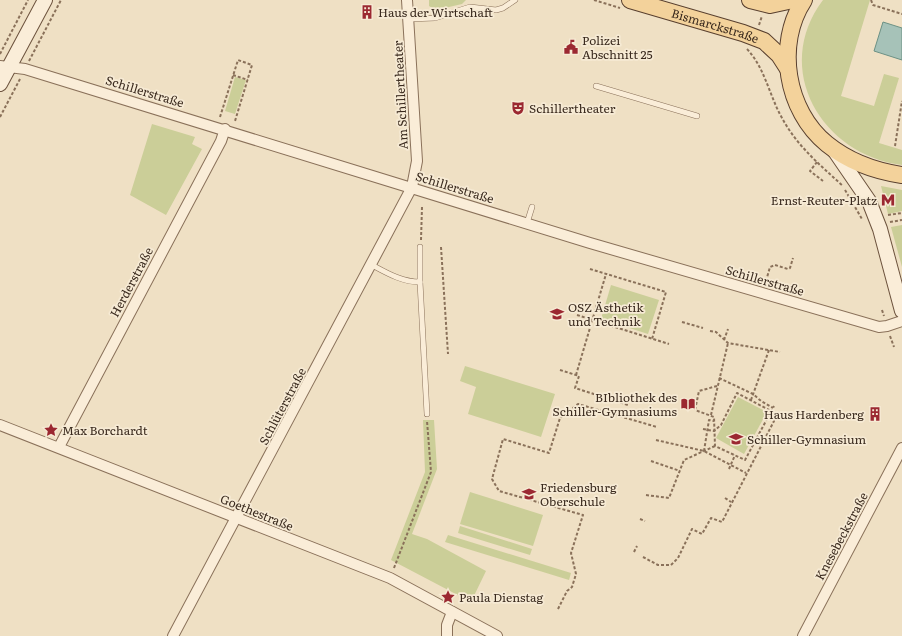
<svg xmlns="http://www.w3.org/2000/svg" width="902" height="636" viewBox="0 0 902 636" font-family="Literata,serif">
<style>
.green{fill:#cbce98}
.water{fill:#a6c2b8;stroke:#6c9185}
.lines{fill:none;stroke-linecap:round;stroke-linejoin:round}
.lane-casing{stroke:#8a715a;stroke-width:6}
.street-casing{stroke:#8a715a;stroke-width:12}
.secondary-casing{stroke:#6c523d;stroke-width:16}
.primary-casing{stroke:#583f2e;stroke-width:18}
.path{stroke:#8a715a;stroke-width:2;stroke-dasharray:3 2;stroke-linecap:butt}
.lane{stroke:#faedd8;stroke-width:5}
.street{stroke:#faedd8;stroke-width:10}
.secondary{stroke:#faedd8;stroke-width:14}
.primary{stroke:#f3d29b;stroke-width:16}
.labels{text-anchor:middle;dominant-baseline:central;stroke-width:3.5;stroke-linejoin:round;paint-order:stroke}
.poi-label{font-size:12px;fill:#3a2a1e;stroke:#f6ead4;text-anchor:start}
.street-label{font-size:12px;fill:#3a2a1e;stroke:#f6ead4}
</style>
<rect width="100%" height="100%" fill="#efe0c4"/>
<g class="green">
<polygon points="429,0 466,0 462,4 436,10 429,6"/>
<path d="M823 0H870L841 96 874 106 884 74 899 78 879 143 902 150V165C822 155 771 69 823 0Z"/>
<polygon points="235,77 246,80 235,114 225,111"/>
<polygon points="152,124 195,137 192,144 202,149 166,215 130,195"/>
<polygon points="881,186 902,190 902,211 888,214"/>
<polygon points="902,225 902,267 891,227"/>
<polygon points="611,285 659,300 648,334 601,319"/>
<polygon points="465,366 555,394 541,437 468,414 476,387 460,381"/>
<polygon points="738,397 767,412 744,454 716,438"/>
<polygon points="423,420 434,420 437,469 412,534 427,539 486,571 471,602 391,560 425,472"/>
<polygon points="470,492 543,515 533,546 460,524"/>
<polygon points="460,526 532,549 530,555 458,533"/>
<polygon points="448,535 571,573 569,580 445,542"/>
</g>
<polygon class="water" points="883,22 902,28 902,60 874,51"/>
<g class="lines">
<defs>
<g id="lane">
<polyline points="409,19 435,18 470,7 496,10 503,8 515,0"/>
<polyline points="596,86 697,116"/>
<polyline points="527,223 532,207"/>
<path d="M372 265C387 273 402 282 420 282V247"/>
<polyline points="420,282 427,414"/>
</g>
<g id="street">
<polyline points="0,66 25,69 590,243 879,327 887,326 902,321"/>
<polyline points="0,425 390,578 497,636"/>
<polyline points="59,447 221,141 225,129"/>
<polyline points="173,636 412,187 417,161 407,0"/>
<polyline points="447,636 447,625 452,612"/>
<polyline points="803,636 902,448"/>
</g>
<g id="secondary">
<polyline points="0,84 45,0"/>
<polyline points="834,150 869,201 880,229 902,311"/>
</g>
<g id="primary">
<path id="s1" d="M630 0 743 33 764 41 779 55 788 69"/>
<polyline points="750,0 770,5 793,0"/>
<path d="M804 0C775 44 786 111 827 144 848 161 875 171 902 175"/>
</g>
</defs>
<use href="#lane" class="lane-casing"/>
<use href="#street" class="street-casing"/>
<use href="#secondary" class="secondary-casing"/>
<use href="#primary" class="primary-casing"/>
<g class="path">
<polyline points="594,0 620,8"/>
<polyline points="871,0 873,5 902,14"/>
<polyline points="759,25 762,16"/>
<path d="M747 49C765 68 769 95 782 118 797 146 820 165 843 186"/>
<polyline points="0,54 28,0"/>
<polyline points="29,61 61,0"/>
<polyline points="233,75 248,80"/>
<polyline points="0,117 20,79"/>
<polyline points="220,117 238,60 252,65 235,121"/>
<polyline points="895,146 902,101"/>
<polyline points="817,162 810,171 823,181"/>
<polyline points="845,190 862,219"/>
<polyline points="888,215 902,213"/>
<polyline points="890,222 902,220"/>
<polyline points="421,240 422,207"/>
<polyline points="441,247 448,354"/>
<polyline points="590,269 666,292 652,339"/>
<polyline points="766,281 770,267 775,265 788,269 790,268 793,258"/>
<polyline points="882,310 884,316"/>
<polyline points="577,315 669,344"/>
<polyline points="682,322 703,328"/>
<polyline points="710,331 716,332 728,343 780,352"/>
<polyline points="890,336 894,347"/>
<polyline points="724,340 728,329"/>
<polyline points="560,370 579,376 575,388 628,405"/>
<polyline points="576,375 606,274"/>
<polyline points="719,378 753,394 761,401 773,408"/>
<polyline points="717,386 699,391 695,410 714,417 715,446 745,460 774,406"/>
<polyline points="751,400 769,350"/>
<polyline points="711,415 728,343"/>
<polyline points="703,429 714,431 721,425 737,393 771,411"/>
<polyline points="656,440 704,451 746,473"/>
<polyline points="704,451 709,420 714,421"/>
<polyline points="651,461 680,471"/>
<polyline points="729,469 735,455"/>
<polyline points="646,495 669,498 684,460 715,446"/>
<polyline points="725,498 731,502"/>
<polyline points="640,519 645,521"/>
<polyline points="634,552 637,546"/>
<polyline points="643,557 658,565 671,565 678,558 692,529 702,534 711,518 722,522 774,421 768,418"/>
<polyline points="394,568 431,472 427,421"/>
<polyline points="558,609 567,591 572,587 576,574 571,553 583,515 499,491 492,479 503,439 549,453 560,418 578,404 657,427"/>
</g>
<use href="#lane" class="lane"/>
<use href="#street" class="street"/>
<use href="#secondary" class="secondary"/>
<use href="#primary" class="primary"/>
</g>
<defs>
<symbol id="building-bare" viewBox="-9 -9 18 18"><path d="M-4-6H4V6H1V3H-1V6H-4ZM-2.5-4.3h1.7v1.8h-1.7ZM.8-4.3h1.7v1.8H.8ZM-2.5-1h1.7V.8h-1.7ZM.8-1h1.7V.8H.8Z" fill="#9b2831" stroke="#f6ead4" stroke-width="2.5" paint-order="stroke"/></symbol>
<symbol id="civic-bare" viewBox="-9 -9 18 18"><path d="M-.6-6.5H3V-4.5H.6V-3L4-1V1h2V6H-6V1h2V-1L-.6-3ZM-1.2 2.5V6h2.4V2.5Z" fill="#9b2831" stroke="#f6ead4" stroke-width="2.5" paint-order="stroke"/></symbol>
<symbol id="theatre-bare" viewBox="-9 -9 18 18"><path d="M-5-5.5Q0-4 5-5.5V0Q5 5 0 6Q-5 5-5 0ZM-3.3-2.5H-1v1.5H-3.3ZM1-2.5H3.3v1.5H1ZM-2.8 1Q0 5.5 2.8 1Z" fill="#9b2831" stroke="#f6ead4" stroke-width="2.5" paint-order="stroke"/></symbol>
<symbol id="metro-bare" viewBox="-9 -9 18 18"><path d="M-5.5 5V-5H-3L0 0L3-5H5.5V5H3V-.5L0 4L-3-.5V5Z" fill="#9b2831" stroke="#f6ead4" stroke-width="2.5" paint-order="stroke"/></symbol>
<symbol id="school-bare" viewBox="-9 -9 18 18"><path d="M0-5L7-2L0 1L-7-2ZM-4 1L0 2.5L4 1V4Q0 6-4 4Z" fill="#9b2831" stroke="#f6ead4" stroke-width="2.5" paint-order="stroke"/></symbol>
<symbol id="library-bare" viewBox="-9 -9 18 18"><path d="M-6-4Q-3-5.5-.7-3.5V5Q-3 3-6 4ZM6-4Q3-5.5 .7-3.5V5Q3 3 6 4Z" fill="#9b2831" stroke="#f6ead4" stroke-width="2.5" paint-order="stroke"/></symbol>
<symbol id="sight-bare" viewBox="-9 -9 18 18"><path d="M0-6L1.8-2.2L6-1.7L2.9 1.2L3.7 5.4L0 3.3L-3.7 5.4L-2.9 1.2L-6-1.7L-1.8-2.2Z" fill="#9b2831" stroke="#f6ead4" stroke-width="2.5" paint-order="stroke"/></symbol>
</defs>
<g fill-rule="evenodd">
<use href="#building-bare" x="357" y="2" width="20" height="20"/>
<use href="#civic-bare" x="561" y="37" width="20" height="20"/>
<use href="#theatre-bare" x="508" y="98" width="20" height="20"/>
<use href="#metro-bare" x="878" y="190" width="20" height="20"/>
<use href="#school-bare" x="547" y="304" width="20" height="20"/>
<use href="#library-bare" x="678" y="394" width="20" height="20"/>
<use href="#building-bare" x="865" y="404" width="20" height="20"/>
<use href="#sight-bare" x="41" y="420" width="20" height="20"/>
<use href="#school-bare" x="726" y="429" width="20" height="20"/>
<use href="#school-bare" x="519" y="484" width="20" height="20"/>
<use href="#sight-bare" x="438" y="587" width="20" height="20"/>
</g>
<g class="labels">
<g class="poi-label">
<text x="378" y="12">Haus der Wirtschaft</text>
<text x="582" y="40">Polizei<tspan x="582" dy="14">Abschnitt 25</tspan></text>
<text x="529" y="108">Schillertheater</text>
<text x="877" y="200" text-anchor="end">Ernst-Reuter-Platz</text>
<text x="568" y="307">OSZ Ästhetik<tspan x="568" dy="14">und Technik</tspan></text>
<text x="677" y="397" text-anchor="end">BIbliothek des<tspan x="677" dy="14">Schiller-Gymnasiums</tspan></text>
<text x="864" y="414" text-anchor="end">Haus Hardenberg</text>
<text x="62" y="430">Max Borchardt</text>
<text x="747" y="439">Schiller-Gymnasium</text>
<text x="540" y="487">Friedensburg<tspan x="540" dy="14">Oberschule</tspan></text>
<text x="459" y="597">Paula Dienstag</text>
</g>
<g class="street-label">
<text stroke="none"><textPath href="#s1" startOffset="89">Bismarckstraße</textPath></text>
<text transform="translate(145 91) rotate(17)">Schillerstraße</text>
<text transform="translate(400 95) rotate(-93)">Am Schillertheater</text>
<text transform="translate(455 187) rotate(17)">Schillerstraße</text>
<text transform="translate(765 280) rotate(16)">Schillerstraße</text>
<text transform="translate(131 282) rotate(-62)">Herderstraße</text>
<text transform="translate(282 406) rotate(-62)">Schlüterstraße</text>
<text transform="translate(257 512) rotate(22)">Goethestraße</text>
<text transform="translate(841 536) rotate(-62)">Knesebeckstraße</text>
</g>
</g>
</svg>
